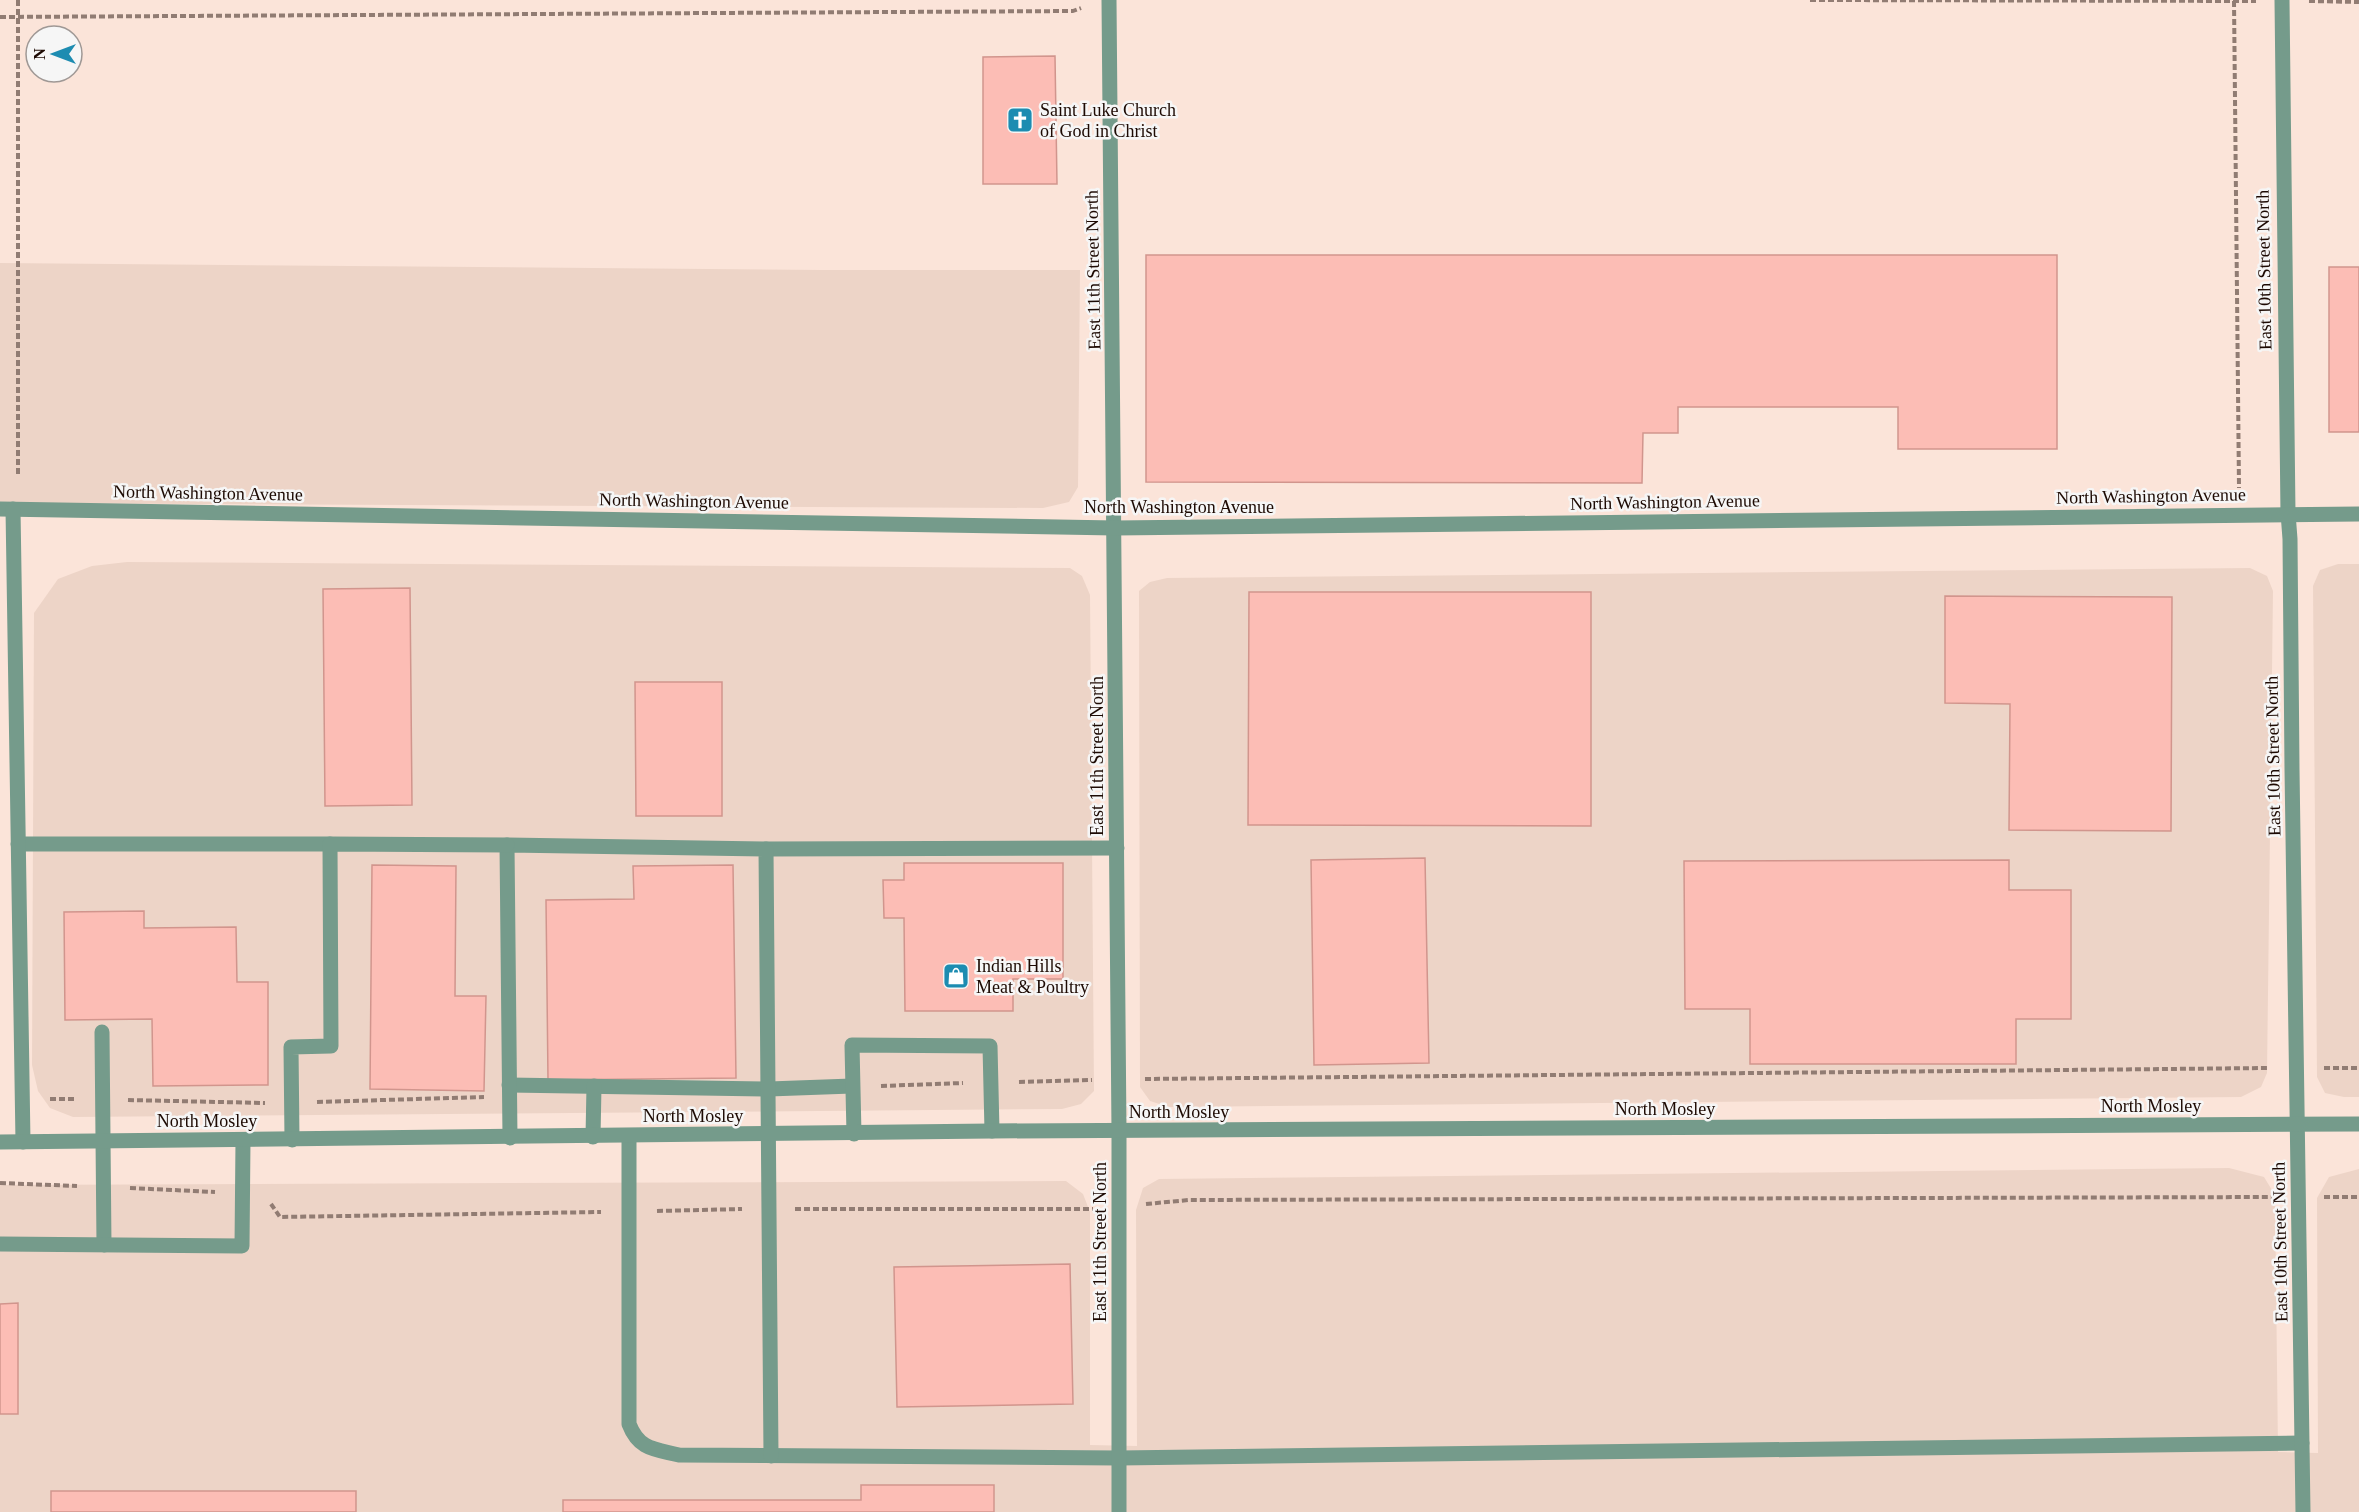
<svg xmlns="http://www.w3.org/2000/svg" width="2359" height="1512" viewBox="0 0 2359 1512" font-family="Georgia,serif">
<style>
.built{fill:#edd4c7}
.building{fill:#fcbdb5;stroke:#d1958d;stroke-width:1.5}
.lines{fill:none;stroke-linecap:round;stroke-linejoin:round}
.path{stroke:#917c73;stroke-width:4;stroke-dasharray:6 3;stroke-linecap:butt}
.service{stroke:#759b8b;stroke-width:15}
.minor{stroke:#759b8b;stroke-width:15}
.tertiary{stroke:#759b8b;stroke-width:15}
.labels{text-anchor:middle;dominant-baseline:central;stroke-width:5;stroke-linejoin:round;paint-order:stroke}
.poi-label{font-size:18px;fill:#1d0a03;stroke:#f6f6f6;text-anchor:start}
.street-label{font-size:18px;fill:#1d0a03;stroke:#f6f6f6}
</style>
<rect width="100%" height="100%" fill="#fbe4d9"/>
<g class="built">
<polygon points="0,263 822,270 1080,270 1078,487 1069,502 1043,508 0,503"/>
<polygon points="127,562 1070,568 1082,576 1090,595 1094,1091 1081,1104 1062,1109 73,1117 50,1108 38,1091 32,1065 34,613 58,579 92,566"/>
<polygon points="2338,564 2359,564 2359,1097 2344,1097 2325,1093 2317,1077 2313,586 2320,570"/>
<polygon points="2250,568 2267,576 2273,591 2267,1073 2261,1087 2241,1097 1169,1107 1150,1101 1140,1087 1139,591 1150,582 1167,578"/>
<polygon points="2229,1168 2264,1177 2275,1195 2278,1452 2318,1453 2317,1198 2329,1177 2359,1169 2359,1512 0,1512 0,1185 1066,1181 1083,1194 1090,1212 1090,1445 1137,1446 1136,1210 1143,1188 1159,1179"/>
</g>
<g class="building">
<polygon points="1055,56 1057,184 983,184 983,57"/>
<polygon points="1146,255 2057,255 2057,449 1898,449 1898,407 1678,407 1678,433 1643,433 1642,483 1146,482"/>
<rect x="2329" y="267" width="30" height="165"/>
<polygon points="410,588 412,805 325,806 323,589"/>
<polygon points="1249,592 1591,592 1591,826 1248,825"/>
<polygon points="1945,596 2172,597 2171,831 2009,830 2010,704 1945,703"/>
<polygon points="635,682 722,682 722,816 636,816"/>
<polygon points="1425,858 1429,1063 1314,1065 1311,860"/>
<polygon points="2009,860 2009,890 2071,890 2071,1019 2016,1019 2016,1064 1750,1064 1750,1009 1685,1009 1684,861"/>
<polygon points="904,863 1063,863 1063,979 1013,979 1013,1011 905,1011 904,918 884,918 883,880 904,880"/>
<polygon points="372,865 456,866 455,996 486,996 484,1091 370,1089"/>
<polygon points="733,865 736,1078 548,1080 546,900 634,899 633,866"/>
<polygon points="144,911 144,928 236,927 237,982 268,982 268,1085 153,1086 152,1019 65,1020 64,912"/>
<polygon points="1070,1264 1073,1404 897,1407 894,1267"/>
<polygon points="18,1303 18,1414 0,1414 0,1304"/>
<polygon points="861,1485 994,1485 994,1512 563,1512 563,1500 861,1500"/>
<rect x="51" y="1491" width="305" height="21"/>
</g>
<g class="lines">
<g class="path">
<polyline points="1810,0 2256,1"/>
<polyline points="2234,1 2239,488"/>
<polyline points="2309,1 2359,2"/>
<polyline points="0,17 1073,11 1081,8"/>
<polyline points="18,474 18,0"/>
<polyline points="2324,1068 2359,1068"/>
<polyline points="1145,1079 2268,1068"/>
<polyline points="1019,1082 1092,1080"/>
<polyline points="881,1086 963,1083"/>
<polyline points="50,1099 76,1099"/>
<polyline points="128,1100 265,1103"/>
<polyline points="317,1102 484,1097"/>
<polyline points="0,1183 77,1186"/>
<polyline points="130,1188 215,1192"/>
<polyline points="2324,1197 2359,1197"/>
<polyline points="271,1204 280,1217 601,1212"/>
<polyline points="1146,1204 1189,1200 2272,1197"/>
<polyline points="795,1209 1093,1209"/>
<polyline points="657,1211 742,1209"/>
</g>
<g class="service">
<polyline points="18,844 330,844"/>
<polyline points="766,849 1117,848"/>
<polyline points="102,1032 104,1245"/>
<polyline points="509,1085 769,1089 852,1086"/>
<polyline points="854,1134 852,1045 990,1046 992,1131"/>
<path d="M629 1136V1424C639 1450 655 1449 679 1455L1119 1458 2302 1443"/>
<polyline points="593,1137 594,1086"/>
<polyline points="510,1138 507,845 766,849 771,1456"/>
<polyline points="292,1140 291,1047 331,1046 330,844 507,845"/>
<polyline points="0,1244 242,1246 243,1140"/>
</g>
<g class="minor">
<polyline points="1109,0 1119,1131 1119,1512"/>
<polyline points="2282,0 2288,513 2290,539 2292,769 2303,1512"/>
<polyline points="0,509 1115,528 2359,514"/>
<polyline points="13,509 23,1142"/>
</g>
<polyline class="tertiary" points="0,1142 992,1131 2359,1124"/>
</g>
<defs>
<symbol id="church-square" viewBox="-11 -11 22 22"><rect x="-9" y="-9" width="18" height="18" rx="4" fill="#1d8cb1" stroke="#f6f6f6"/><path d="M-1.2-6h2.4v3.5h3.3v2.4h-3.3V6h-2.4V-.1h-3.3v-2.4h3.3Z" fill="#fff"/></symbol>
<symbol id="shop-square" viewBox="-11 -11 22 22"><rect x="-9" y="-9" width="18" height="18" rx="4" fill="#1d8cb1" stroke="#f6f6f6"/><path d="M-5-2.5h2.3a2.7 3.5 0 0 1 5.4 0H5L5.5 6h-11ZM-1.5-2.5h3a1.5 2.3 0 0 0-3 0Z" fill="#fff"/></symbol>
</defs>
<g fill-rule="evenodd">
<use href="#church-square" x="1005" y="105" width="30" height="30"/>
<use href="#shop-square" x="941" y="961" width="30" height="30"/>
</g>
<g class="labels">
<g class="poi-label">
<text x="1040" y="110">Saint Luke Church<tspan x="1040" dy="21">of God in Christ</tspan></text>
<text x="976" y="966">Indian Hills<tspan x="976" dy="21">Meat &amp; Poultry</tspan></text>
</g>
<g class="street-label">
<text transform="translate(1093 270) rotate(-91)">East 11th Street North</text>
<text transform="translate(2264 270) rotate(-91)">East 10th Street North</text>
<text transform="translate(208 493) rotate(1)">North Washington Avenue</text>
<text transform="translate(2151 496) rotate(-1)">North Washington Avenue</text>
<text transform="translate(694 501) rotate(1)">North Washington Avenue</text>
<text transform="translate(1665 502) rotate(-1)">North Washington Avenue</text>
<text x="1179" y="507">North Washington Avenue</text>
<text transform="translate(1097 756) rotate(-90)">East 11th Street North</text>
<text transform="translate(2273 756) rotate(-91)">East 10th Street North</text>
<text x="2151" y="1106">North Mosley</text>
<text x="1665" y="1109">North Mosley</text>
<text x="1179" y="1112">North Mosley</text>
<text x="693" y="1116">North Mosley</text>
<text x="207" y="1121">North Mosley</text>
<text transform="translate(1100 1242) rotate(-90)">East 11th Street North</text>
<text transform="translate(2280 1242) rotate(-91)">East 10th Street North</text>
</g>
</g>
<g transform="translate(54 54) rotate(270)"><circle r="28" fill="#f6f6f6" stroke="#9f9895" stroke-width="1.5"/>
<path d="M0-4.5L10 22L0 15L-10 22Z" fill="#1d8cb1"/>
<text y="-9" font-size="16" font-weight="bold" text-anchor="middle" fill="#1d0a03">N</text>
</g>
</svg>
